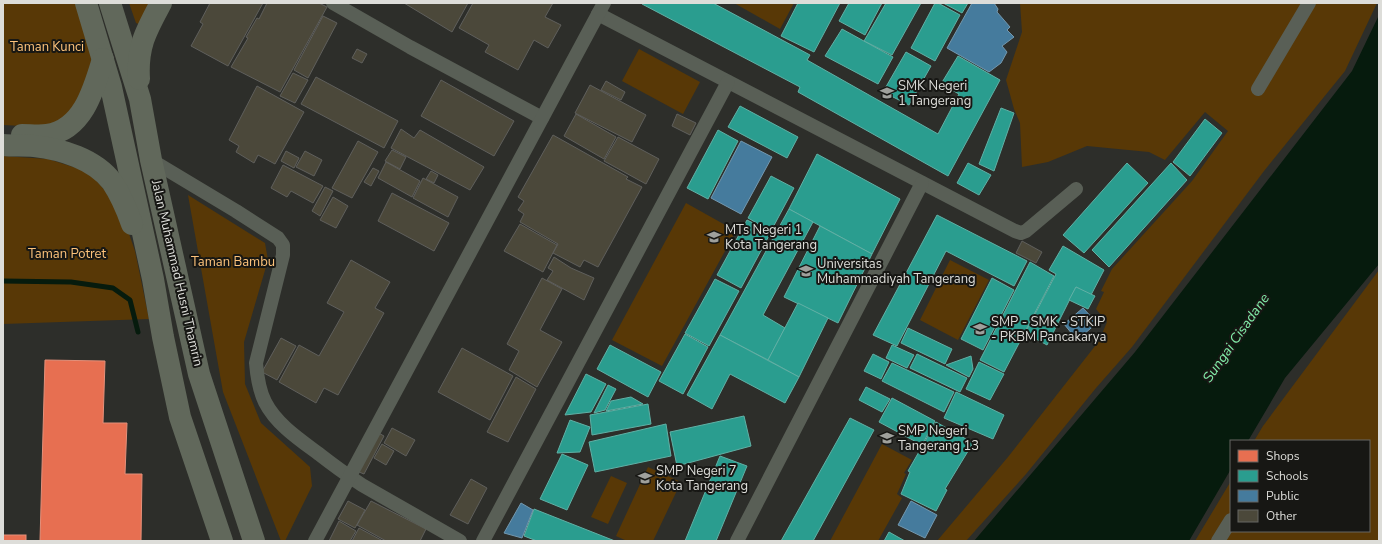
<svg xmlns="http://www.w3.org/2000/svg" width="1382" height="544" viewBox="0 0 1382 544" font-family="'Nunito Sans',sans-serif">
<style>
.green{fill:#583806}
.water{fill:#061b0d}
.shops{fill:#e76f51;stroke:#e4907a}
.schools{fill:#2a9d8f;stroke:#60b0a5}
.public{fill:#457b9d;stroke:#7398af}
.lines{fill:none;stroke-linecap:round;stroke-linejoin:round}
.stream{stroke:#061b0d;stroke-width:5}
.building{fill:#4b483a;stroke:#5f5f5c}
.minor{stroke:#595f56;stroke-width:14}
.primary{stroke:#61685b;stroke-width:22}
.labels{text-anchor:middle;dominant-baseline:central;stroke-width:4;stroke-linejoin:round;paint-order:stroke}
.park-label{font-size:13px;fill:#fdc37b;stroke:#171714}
.poi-label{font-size:13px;fill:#ddddd9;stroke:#171714;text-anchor:start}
.street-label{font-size:13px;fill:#ddddd9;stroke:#171714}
.water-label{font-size:14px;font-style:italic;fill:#82eda9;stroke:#171714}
</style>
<rect width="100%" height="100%" fill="#2d2e2a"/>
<g class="green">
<polygon points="3,3 77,3 92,39 91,62 86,86 67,117 43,127 3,125"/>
<polygon points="129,3 156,3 143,26 136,23"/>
<polygon points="734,3 794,3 780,29"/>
<polygon points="1020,3 1377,3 1345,71 1264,171 1132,347 1096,388 1026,474 966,541 937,541 1008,457 1099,341 1107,322 1096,309 1104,292 1101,291 1112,269 1192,181 1228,131 1205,112 1165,160 1149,152 1087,146 1048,162 1022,167 1020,123 1014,109 1006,80 1022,32"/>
<polygon points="639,49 700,82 683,114 622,81"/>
<polygon points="3,156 48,159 89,172 120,208 135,251 149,319 3,324"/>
<polygon points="188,195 265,243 268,260 244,342 245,384 261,423 310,467 312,486 285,541 281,541 223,392"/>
<polygon points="686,203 736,231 662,366 612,340"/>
<polygon points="950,260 989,280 958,340 920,320"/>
<polygon points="1379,270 1379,541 1195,541 1231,481 1231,531 1369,531 1369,441 1254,441 1263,426"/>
<polygon points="882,444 912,460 904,473 906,474 897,494 902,498 878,541 830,541"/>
<polygon points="648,467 681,482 653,541 627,541 616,536"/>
<polygon points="611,476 627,483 608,524 591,517"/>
</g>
<polygon class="water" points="1379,15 1379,264 1285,378 1248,441 1231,441 1231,469 1189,541 974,541 1135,352 1352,71"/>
<g class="shops">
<polygon points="45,360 105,361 103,423 127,423 125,474 142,474 141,541 40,541"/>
<rect x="3" y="535" width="23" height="6"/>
</g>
<g class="schools">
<polygon points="642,3 713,3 810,55 807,60 938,134 959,94 941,84 958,56 1000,80 948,176 798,92 800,87 642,4"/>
<polygon points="798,3 840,3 814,52 781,36"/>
<polygon points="849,3 882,3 865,35 839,21"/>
<polygon points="886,3 921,3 892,55 864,41"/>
<polygon points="935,3 938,3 960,15 935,61 911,48"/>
<polygon points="943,3 968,3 962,13"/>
<polygon points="842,29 893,57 878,84 825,56"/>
<polygon points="906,52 931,66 909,105 883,92"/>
<polygon points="740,106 798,137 787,158 728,127"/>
<polygon points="1001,108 1014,113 994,171 979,164"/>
<polygon points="1205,119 1222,133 1190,176 1173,162"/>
<polygon points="718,130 738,141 708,199 687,188"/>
<polygon points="817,154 900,199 872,254 789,209"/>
<polygon points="968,163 991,175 979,195 957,183"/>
<polygon points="1127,163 1148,183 1084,253 1063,235"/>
<polygon points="1171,163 1187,180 1109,267 1092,250"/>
<polygon points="771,176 794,188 771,231 748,218"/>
<polygon points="789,209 813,222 763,315 785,328 768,360 720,335"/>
<polygon points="937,215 1027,261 1014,286 946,251 897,346 873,335"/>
<polygon points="747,220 771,232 741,288 717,275"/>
<polygon points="820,226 872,254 838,323 784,297"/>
<polygon points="1063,246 1104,270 1091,295 1076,287 1047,345 1025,333 1056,274 1049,270"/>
<polygon points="1030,262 1054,276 1004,372 980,360"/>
<polygon points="992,278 1014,290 983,350 961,339"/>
<polygon points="715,279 739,291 709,346 685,333"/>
<polygon points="1076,287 1095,296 1088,309 1069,300"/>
<polygon points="798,303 828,318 799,377 768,360"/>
<polygon points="908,328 952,349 945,364 901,343"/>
<polygon points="685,334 708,347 683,394 659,381"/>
<polygon points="720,335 799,377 785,403 730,374 712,409 687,395"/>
<polygon points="610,345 661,372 648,397 597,369"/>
<polygon points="892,345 914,355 907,368 886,358"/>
<polygon points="873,354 889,362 881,379 864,371"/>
<polygon points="917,354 967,378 960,392 910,368"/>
<polygon points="971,356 973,369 969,377 946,365"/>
<polygon points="979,362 1004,374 990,400 966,389"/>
<polygon points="892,363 954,392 944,412 882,381"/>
<polygon points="586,374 606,384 591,412 565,415"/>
<polygon points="608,385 616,389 605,410 594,413"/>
<polygon points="866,387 890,399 882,412 859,400"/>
<polygon points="956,392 1004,415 993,439 944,418"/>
<polygon points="631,397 643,404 606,411 611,401"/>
<polygon points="892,398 935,421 922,445 879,422"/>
<polygon points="648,404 651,424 592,435 590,415"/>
<polygon points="744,416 751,446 677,466 670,432"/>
<polygon points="850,418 874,430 813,541 781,541"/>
<polygon points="570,420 590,427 580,452 557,453"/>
<polygon points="936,422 973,443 945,489 947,490 936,511 901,494 910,472 908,471"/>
<polygon points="666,424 671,456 595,472 589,442"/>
<polygon points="562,454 588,465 567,510 540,499"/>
<polygon points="720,456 747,466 716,541 685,541"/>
<polygon points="534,509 615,541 537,541 524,536"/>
<polygon points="889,532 905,541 884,541"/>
</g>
<g class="public">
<polygon points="972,3 994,3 998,9 997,12 1010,27 1007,30 1014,37 1002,46 1007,52 1001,63 989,72 947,48"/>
<polygon points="741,141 772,157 741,214 711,198"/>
<polygon points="1083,308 1097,323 1077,340 1064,324"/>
<polygon points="911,501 937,515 925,538 898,525"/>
<polygon points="521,503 533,510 522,538 504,533"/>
</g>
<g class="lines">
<polyline class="stream" points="3,281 71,282 113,288 130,300 138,332"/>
</g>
<g class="building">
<polygon points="210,3 263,3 228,66 191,46 203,24 200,22"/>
<polygon points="267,3 319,3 327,7 280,92 231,67 248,38 246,37 257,18 259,19"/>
<polygon points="404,3 468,3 452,32"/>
<polygon points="473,3 553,3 545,17 561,25 548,48 534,40 518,70 485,52 489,45 459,28"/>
<polygon points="323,16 337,23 308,78 294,70"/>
<polygon points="357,49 367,54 362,63 352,58"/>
<polygon points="293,73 308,80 295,103 280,96"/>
<polygon points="316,77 398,121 384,148 301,104"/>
<polygon points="441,80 514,121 494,156 421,116"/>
<polygon points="606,81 625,92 621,100 601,90"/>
<polygon points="590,85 646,115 632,142 575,113"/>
<polygon points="257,86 304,112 275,164 258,155 254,163 236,152 239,146 229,140"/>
<polygon points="576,114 616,137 604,159 564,136"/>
<polygon points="677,114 696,123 690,135 672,126"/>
<polygon points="401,129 414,138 420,130 484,167 470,190 391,148"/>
<polygon points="553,135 628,177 626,179 642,187 598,267 584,260 580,267 553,253 558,244 520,222 524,214 518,210 524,201 518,197"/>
<polygon points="618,137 659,159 646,184 604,161"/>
<polygon points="358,141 378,152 352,198 332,188"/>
<polygon points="392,150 406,157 400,169 385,161"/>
<polygon points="286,151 299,158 294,168 281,161"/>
<polygon points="305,151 322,160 314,176 296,167"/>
<polygon points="386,162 420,181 412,197 378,178"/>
<polygon points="283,165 323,186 313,203 291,191 287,197 271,188"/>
<polygon points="373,168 379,171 371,186 364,182"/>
<polygon points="431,171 438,175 434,183 426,179"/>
<polygon points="423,178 458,197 448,217 413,198"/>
<polygon points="325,187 333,191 320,216 312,211"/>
<polygon points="392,193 449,223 434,251 378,221"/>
<polygon points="333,197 348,206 336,228 320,220"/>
<polygon points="520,224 557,245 543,272 504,251"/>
<polygon points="1022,241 1042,252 1036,263 1016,253"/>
<polygon points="554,257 571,268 594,278 584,300 547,280 553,271 548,268"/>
<polygon points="351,260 390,282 375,308 384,313 338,395 324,388 316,403 279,382 299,345 319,356 344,312 327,303"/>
<polygon points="542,278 562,289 540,330 562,342 537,387 509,370 519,351 507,344"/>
<polygon points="281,338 296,346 277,380 262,372"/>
<polygon points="462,348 513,376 490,420 438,392"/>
<polygon points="516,377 536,389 508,442 487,432"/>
<polygon points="392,428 415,440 406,456 384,443"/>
<polygon points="375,431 384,436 364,474 354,470"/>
<polygon points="382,444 394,451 386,465 374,458"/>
<polygon points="471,479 487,488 468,524 450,515"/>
<polygon points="348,501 365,510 355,528 338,519"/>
<polygon points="371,501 426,529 420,541 386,541 357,525"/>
<polygon points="339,521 356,531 350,541 329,541"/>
<polygon points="359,528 383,541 352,541"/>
</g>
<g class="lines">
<g class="minor">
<polyline points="333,3 410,47 542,118"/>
<polyline points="598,14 1015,231 1021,233 1026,231 1076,189"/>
<polyline points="1258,89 1309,3"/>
<path d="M151 160 236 211 278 238 283 245V255L256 363C257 375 259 390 265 402 276 424 300 440 319 454 333 465 347 475 362 485L460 541"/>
<polyline points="315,541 604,3"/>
<polyline points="483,541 728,82"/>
<polyline points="737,541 922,183"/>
<polyline points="1218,541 1231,520"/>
</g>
<g class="primary">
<polyline points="86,3 111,87 153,279 163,337 180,417 222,541"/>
<polyline points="110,3 140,99 151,160 199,374 254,541"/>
<path d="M139 79C137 46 146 31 161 3"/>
<path d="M22 135C30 135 39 136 47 135 83 130 94 89 103 59"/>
<path d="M3 145C13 146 24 145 34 146 61 149 95 159 112 182 120 194 127 210 132 224"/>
</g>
</g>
<defs>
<symbol id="school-bare" viewBox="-9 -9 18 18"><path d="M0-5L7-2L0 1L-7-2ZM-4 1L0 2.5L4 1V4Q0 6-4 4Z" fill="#9fa09c" stroke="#171714" stroke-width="2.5" paint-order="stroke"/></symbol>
<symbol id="university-bare" viewBox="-9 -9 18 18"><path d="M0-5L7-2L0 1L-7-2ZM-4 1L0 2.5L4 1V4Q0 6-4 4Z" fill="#9fa09c" stroke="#171714" stroke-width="2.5" paint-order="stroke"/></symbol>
</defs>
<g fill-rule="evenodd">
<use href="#school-bare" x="877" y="83" width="20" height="20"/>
<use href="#school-bare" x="704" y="227" width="20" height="20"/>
<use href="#university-bare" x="796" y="261" width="20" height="20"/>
<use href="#school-bare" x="970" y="319" width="20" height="20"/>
<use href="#school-bare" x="877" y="428" width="20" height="20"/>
<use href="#school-bare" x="635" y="468" width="20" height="20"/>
</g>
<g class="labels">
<g class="park-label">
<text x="47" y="47">Taman Kunci</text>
<text x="67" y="254">Taman Potret</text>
<text x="233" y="262">Taman Bambu</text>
</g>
<g class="poi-label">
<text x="898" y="86">SMK Negeri<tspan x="898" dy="15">1 Tangerang</tspan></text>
<text x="725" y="230">MTs Negeri 1<tspan x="725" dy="15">Kota Tangerang</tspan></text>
<text x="817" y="264">Universitas<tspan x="817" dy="15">Muhammadiyah Tangerang</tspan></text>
<text x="991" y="322">SMP - SMK - STKIP<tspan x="991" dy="15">- PKBM Pancakarya</tspan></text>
<text x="898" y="431">SMP Negeri<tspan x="898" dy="15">Tangerang 13</tspan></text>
<text x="656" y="471">SMP Negeri 7<tspan x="656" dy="15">Kota Tangerang</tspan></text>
</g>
<g class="street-label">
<text transform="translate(177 273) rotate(77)">Jalan Muhammad Husni Thamrin</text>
</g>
<g class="water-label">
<text transform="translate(1236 338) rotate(-55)">Sungai Cisadane</text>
</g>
</g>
<rect width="1382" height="544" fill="none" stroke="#ddddd9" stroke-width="8"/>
<rect x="1230" y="440" width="140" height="92" fill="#171714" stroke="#666663"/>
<rect x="1238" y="450" width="20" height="12" fill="#e76f51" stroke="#666663"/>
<text x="1266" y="460" font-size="12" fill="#ddddd9">Shops</text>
<rect x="1238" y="470" width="20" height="12" fill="#2a9d8f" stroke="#666663"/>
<text x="1266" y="480" font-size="12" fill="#ddddd9">Schools</text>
<rect x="1238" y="490" width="20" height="12" fill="#457b9d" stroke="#666663"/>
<text x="1266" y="500" font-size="12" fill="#ddddd9">Public</text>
<rect x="1238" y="510" width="20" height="12" fill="#4b483a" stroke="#666663"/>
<text x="1266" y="520" font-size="12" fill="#ddddd9">Other</text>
</svg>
